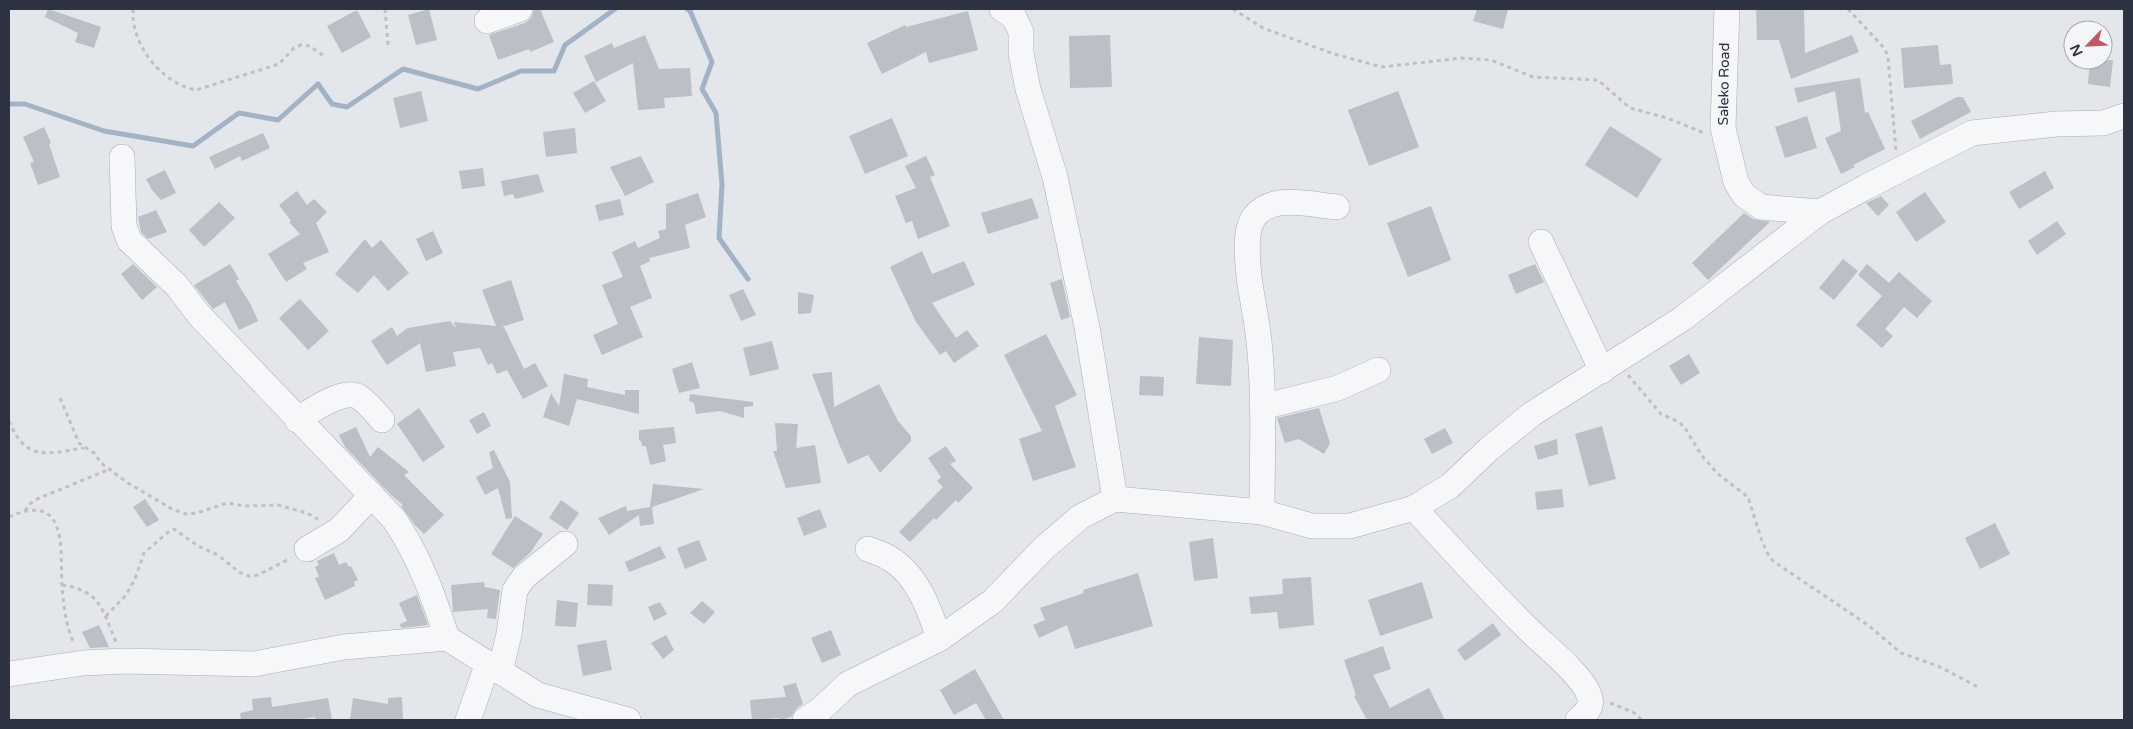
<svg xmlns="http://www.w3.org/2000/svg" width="2133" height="729" viewBox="0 0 2133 729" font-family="'Varela Round',sans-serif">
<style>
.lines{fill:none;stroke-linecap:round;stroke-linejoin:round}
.stream{stroke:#a2b3c6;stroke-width:5}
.building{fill:#bbbfc6}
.minor-casing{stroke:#a9adb4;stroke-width:26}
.path{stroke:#bec0c5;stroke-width:3;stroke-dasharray:4 4;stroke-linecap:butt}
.minor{stroke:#f6f7f9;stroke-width:25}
.labels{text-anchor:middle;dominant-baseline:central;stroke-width:4.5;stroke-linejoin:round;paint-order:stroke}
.street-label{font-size:14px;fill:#2d3340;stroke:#f3f5f7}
</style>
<rect width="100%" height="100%" fill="#e3e6ea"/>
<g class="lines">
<g class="stream">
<polyline points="687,9 690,11 712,62 702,89 716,113 722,185 719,238 748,279"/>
<polyline points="9,104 25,104 104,131 193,146 239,113 278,120 318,84 332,104 347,107 403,69 478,89 521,71 554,71 565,45 615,9"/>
</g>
</g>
<g class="building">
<polygon points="48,9 101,27 94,48 75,42 78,33 45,17"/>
<polygon points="429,9 437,40 416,45 408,15"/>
<polygon points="540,9 554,42 530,52 529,49 498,60 489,35 525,23 531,18 534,10"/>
<polygon points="1477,9 1508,9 1503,29 1473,21"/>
<polygon points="1756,9 1804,9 1805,53 1852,35 1859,52 1791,79 1779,40 1757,40"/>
<polygon points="357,10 371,37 342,53 327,26"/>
<polygon points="968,11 978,50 929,63 926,52 882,74 867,43 905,25 906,27"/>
<polygon points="645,35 659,69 690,68 692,96 664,98 665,108 638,110 633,63 596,82 584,56 612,43 614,48"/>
<polygon points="1110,35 1112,87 1070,88 1069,36"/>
<polygon points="1938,45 1940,65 1951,64 1953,84 1904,88 1901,48"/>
<polygon points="2090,60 2113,60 2110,87 2088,84"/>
<polygon points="1860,78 1865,113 1868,112 1885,149 1853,165 1855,167 1841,174 1825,138 1841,131 1835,91 1798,103 1794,88"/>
<polygon points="594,81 606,101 585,113 573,93"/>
<polygon points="421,91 428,121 400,128 393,98"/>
<polygon points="1398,91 1419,147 1369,166 1348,110"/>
<polygon points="1957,97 1963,97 1971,112 1920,139 1911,121"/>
<polygon points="1807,116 1817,148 1785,158 1775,127"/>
<polygon points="892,118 908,156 865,174 849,136"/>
<polygon points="1610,126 1662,159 1637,198 1585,165"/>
<polygon points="44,127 51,143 49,144 60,177 38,185 30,163 34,162 23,137"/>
<polygon points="575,128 577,153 546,157 543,132"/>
<polygon points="263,133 270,148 242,161 240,156 215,169 209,157"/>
<polygon points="641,156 654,182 625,196 610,167"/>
<polygon points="926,156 935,175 930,177 950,226 918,239 912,221 906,223 895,196 916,188 905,166"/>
<polygon points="483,168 485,186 462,189 459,171"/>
<polygon points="165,170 176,193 161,200 152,190 146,179"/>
<polygon points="2045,171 2054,188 2019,209 2009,192"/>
<polygon points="538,174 544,192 515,199 513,194 504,196 501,181"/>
<polygon points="297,191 307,205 314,199 327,212 316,223 329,252 303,263 307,269 286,282 268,254 300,234 289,222 291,221 279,205"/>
<polygon points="1925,192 1946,222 1916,242 1896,212"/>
<polygon points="698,193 706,217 685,225 690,248 649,258 650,261 640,266 652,298 630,307 643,337 602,355 593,335 618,324 602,285 623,277 612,252 635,241 638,248 660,238 658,231 666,229 666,204"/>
<polygon points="1881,196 1889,205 1878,216 1866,203"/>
<polygon points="1032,198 1039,218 988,234 981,213"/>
<polygon points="620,199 624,215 599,221 595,205"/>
<polygon points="219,202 235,218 204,247 189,230"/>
<polygon points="1431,206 1451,260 1408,277 1387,223"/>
<polygon points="156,210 167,232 148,239 141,232 138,217"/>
<polygon points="1744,213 1753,219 1770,222 1708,280 1692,263"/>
<polygon points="2057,221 2066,234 2037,255 2028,241"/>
<polygon points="433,231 443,253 426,261 416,239"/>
<polygon points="365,239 372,248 381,240 409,273 388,291 374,275 358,293 335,274"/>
<polygon points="922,251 932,274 964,261 975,285 932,303 956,338 967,330 979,346 954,363 946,351 940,355 916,322 890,267"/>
<polygon points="1843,259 1858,271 1834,300 1819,288"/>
<polygon points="133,264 157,287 142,300 121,274"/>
<polygon points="230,264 239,279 236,281 251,305 258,321 239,330 225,302 213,309 194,285"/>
<polygon points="1535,264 1544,282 1516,294 1508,275"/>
<polygon points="1867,264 1889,283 1899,272 1932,301 1917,318 1904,307 1885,329 1893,336 1882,348 1856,325 1882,296 1858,275"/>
<polygon points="1062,279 1070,317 1061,320 1050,283"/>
<polygon points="511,280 524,320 501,327 504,327 524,369 535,363 548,386 523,399 507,370 497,374 492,363 488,365 480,348 453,352 456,366 426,372 420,343 387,365 371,341 392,327 397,336 408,328 450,321 456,328 454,322 496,326 482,290"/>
<polygon points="743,289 756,315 741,321 729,295"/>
<polygon points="798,292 814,295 811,313 798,314"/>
<polygon points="300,299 329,331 308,350 279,318"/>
<polygon points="1046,334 1077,395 1055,406 1076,467 1033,481 1019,439 1042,431 1004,355"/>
<polygon points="1199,337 1233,340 1231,386 1196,384"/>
<polygon points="772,341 779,369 750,376 743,348"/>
<polygon points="1689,354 1700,373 1681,385 1669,366"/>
<polygon points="692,362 700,388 679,393 672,369"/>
<polygon points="832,372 834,407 879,384 898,421 911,436 911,441 880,473 868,455 848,464 839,444 812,374"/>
<polygon points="564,374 588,379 587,387 625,395 625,390 639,390 639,414 577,399 569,426 543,417 551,393 559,406"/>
<polygon points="1140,376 1164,377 1163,396 1139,395"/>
<polygon points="690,394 753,402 753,406 744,407 744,418 720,411 696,414 694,403 689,401"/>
<polygon points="419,408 445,447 423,462 397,424"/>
<polygon points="1319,408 1330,443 1324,454 1299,439 1285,443 1277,418"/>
<polygon points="484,412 491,426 477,434 469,420"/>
<polygon points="775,423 798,424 796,448 815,445 821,483 786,488 773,451 777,451"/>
<polygon points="1602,426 1616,479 1589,486 1575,434"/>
<polygon points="356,427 370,457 378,447 409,472 404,475 444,515 424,534 414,524 401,506 403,505 391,495 345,447 339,435"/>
<polygon points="674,427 676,443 663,445 666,461 650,465 646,446 642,446 641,441 639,440 639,430"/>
<polygon points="1445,428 1453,443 1432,454 1424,439"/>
<polygon points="1557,439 1558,454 1538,460 1534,446"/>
<polygon points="946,446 956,461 950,464 973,488 958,503 956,500 936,520 934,518 910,542 899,532 943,487 937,481 941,477 928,458"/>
<polygon points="494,450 510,482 512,518 506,519 498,488 485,495 476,477 493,468 489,452"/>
<polygon points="653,484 704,489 652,507 654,524 640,526 639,515 609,535 598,518 626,506 627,511 650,507"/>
<polygon points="1562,489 1564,507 1537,510 1535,492"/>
<polygon points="145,499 159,520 147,527 133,507"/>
<polygon points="561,500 579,513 567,530 549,518"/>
<polygon points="820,509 827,527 804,536 797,518"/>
<polygon points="515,516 543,534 530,553 513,568 491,554"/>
<polygon points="1995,523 2010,554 1980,569 1965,538"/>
<polygon points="1213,538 1218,578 1194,581 1189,542"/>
<polygon points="699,540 707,560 685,569 677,548"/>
<polygon points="660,546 666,558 629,572 625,562"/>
<polygon points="334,553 339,565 346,562 349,567 351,566 358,580 354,582 355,586 325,600 315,578 319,577 315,567 319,565 317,561"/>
<polygon points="1138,573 1153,626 1075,649 1067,625 1039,638 1033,625 1045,620 1040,608 1084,593 1083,590"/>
<polygon points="1311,577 1314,625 1279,629 1277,612 1251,614 1249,597 1283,594 1282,579"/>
<polygon points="484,582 485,587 500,590 496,619 487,618 488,609 453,612 451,585"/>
<polygon points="1422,582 1433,618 1380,636 1368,600"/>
<polygon points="588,584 613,585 612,606 587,605"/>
<polygon points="417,595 428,625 401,628 400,624 407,621 399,603"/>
<polygon points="557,600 578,603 576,627 555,626"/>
<polygon points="702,601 715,612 704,624 690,613"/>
<polygon points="660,602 667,614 654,621 648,607"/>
<polygon points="1493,623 1501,635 1465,661 1457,650"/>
<polygon points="99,625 109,647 90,648 82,632"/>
<polygon points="831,630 841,655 822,663 811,638"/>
<polygon points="666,635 674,650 663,659 651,643"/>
<polygon points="606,640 612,670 583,676 577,645"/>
<polygon points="1383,646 1391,669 1373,675 1390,708 1429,688 1445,720 1367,720 1354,696 1356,695 1344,660"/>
<polygon points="975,669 1004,720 986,720 976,703 954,715 940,690"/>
<polygon points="796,683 803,704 797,708 791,717 781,720 779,718 752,720 750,700 786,697 783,686"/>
<polygon points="271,697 272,707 328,698 332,720 316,720 315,717 294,720 241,720 240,713 253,710 252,699"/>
<polygon points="402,697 403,720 350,720 353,698 388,704 388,698"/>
</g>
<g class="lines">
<defs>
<g id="minor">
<polyline points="1002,9 1014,17 1021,32 1021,53 1028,89 1055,177 1087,327 1115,499"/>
<polyline points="1727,9 1723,128 1736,182 1744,195 1761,207 1820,212"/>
<polyline points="487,21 520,9"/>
<path d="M122 157 124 226 129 240 177 286 199 315 394 519C420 558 433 595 447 638"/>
<polyline points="1541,242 1602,371"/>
<polyline points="1262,407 1338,388 1378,370"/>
<path d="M297 420C309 412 345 387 359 397 367 402 375 412 382 420"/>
<path d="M1414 508C1450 547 1486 587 1524 625 1540 642 1582 674 1589 695 1594 706 1586 713 1578 720"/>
<path d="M1262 512C1262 456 1265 398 1259 341 1257 322 1253 303 1250 284 1248 267 1243 232 1254 217 1272 193 1312 205 1337 207"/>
<polyline points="307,549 339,530 372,495"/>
<path d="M868 549C875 552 883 554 889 558 917 574 930 610 939 639"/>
<polyline points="500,672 509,634 515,590 524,577 565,544"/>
<polyline points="9,674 83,663 125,661 254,664 344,647 447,638 538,695 628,720"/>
<polyline points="468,720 488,663"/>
<polyline points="805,720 820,710 848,684 939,639 993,601 1043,549 1080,517 1115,499 1262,512 1312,526 1350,526 1414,508 1450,486 1489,449 1532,414 1682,319 1820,212 1866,187 1972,133 2056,124 2103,123 2124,116"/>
</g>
</defs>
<use href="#minor" class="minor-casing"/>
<g class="path">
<path d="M133 9C131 45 161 83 196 90L279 64 294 48 301 45 310 46 325 57"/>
<polyline points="385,9 388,45"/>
<polyline points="1233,9 1263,28 1334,54 1382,67 1462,58 1491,60 1533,77 1598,80 1630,108 1667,118 1704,133"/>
<polyline points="1848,9 1885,49 1888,57 1896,151"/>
<polyline points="1628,375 1661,414 1679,422 1685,428 1702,456 1718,474 1748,497 1762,541 1768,554 1773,561 1868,625 1901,653 1938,666 1978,687"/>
<polyline points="60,398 79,443 94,453 101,463 128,483 172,509 185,514 197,513 227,503 246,506 278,505 307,513 318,519"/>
<path d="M9 421C26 462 46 454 84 448"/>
<polyline points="25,511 30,504 37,499 110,469"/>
<path d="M9 517C69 490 60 550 62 588 64 607 66 626 74 644"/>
<path d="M62 585C101 591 102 609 116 642"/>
<polyline points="106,616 126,595 135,579 144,553 167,533 174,529 198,546 218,555 239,572 249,576 258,575 289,559"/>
<polyline points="1610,703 1633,712 1642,720"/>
</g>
<use href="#minor" class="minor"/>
</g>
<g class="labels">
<g class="street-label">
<text transform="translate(1724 84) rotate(-89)">Saleko Road</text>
</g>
</g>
<rect width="2133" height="729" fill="none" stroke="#2d3340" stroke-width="20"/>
<g transform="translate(2088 45) rotate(246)"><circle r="24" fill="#f3f5f7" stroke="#a4a7ae"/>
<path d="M0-4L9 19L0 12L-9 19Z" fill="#c15664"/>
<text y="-8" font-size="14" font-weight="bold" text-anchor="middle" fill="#2d3340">N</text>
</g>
</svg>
